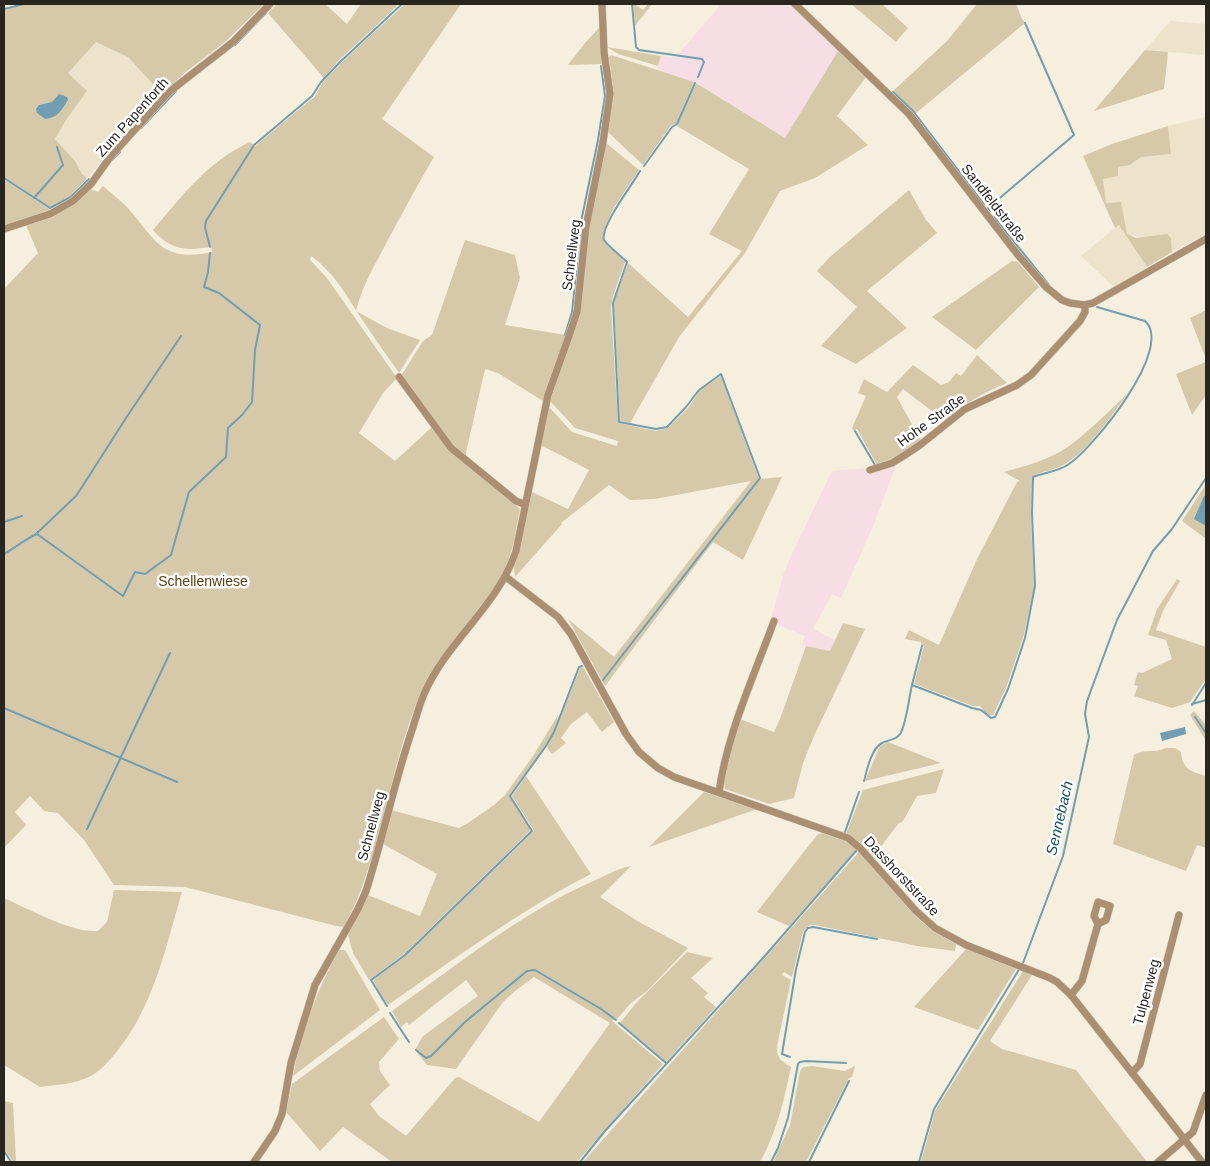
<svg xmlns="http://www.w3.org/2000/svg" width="1210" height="1166" viewBox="0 0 1210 1166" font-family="Arial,sans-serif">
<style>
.built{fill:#ede2ca}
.industrial{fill:#f7dde4}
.green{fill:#d6c9aa;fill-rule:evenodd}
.water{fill:#719eb0}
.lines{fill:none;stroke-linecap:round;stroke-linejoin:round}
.stream{stroke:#719eb0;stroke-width:2}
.minor-casing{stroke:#d1cbbc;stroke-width:8}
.minor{stroke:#aa8f72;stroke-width:7}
.labels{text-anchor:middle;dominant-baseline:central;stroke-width:5;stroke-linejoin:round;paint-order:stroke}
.street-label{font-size:14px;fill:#292620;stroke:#fff}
.park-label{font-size:14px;fill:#564313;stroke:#fff}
.water-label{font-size:15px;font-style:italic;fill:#145165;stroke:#fff}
</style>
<rect width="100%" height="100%" fill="#f6efde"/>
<g class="built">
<polygon points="1170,21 1205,24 1204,55 1145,50"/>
<polygon points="96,41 128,57 162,94 87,178 82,174 75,161 55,139 66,120 87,91 68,73"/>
<polygon points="1205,117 1206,234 1172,252 1171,238 1130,236 1126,232 1121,202 1106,204 1103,178 1118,176 1118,167 1132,164 1141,157 1171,154 1168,126"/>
<polygon points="1119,225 1147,267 1115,288 1081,256"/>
</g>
<g class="industrial">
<polygon points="721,4 790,4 838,51 785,138 697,83 657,71 661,56 676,57"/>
<polygon points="896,465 873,526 841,598 832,594 813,629 835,640 830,651 802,645 805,636 770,622 784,573 791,556 832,471 868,468 868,474"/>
</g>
<g class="green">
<path d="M26 4H264L225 42 187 71 162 94 128 57 96 42 68 73 87 91 66 120 55 139 75 161 82 174 87 178 70 197 51 208 35 198 63 165 58 147 62 165 34 197 4 177V10ZM68 100C62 111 57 114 45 119L37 113 39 105Z"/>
<polygon points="277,4 325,4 347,24 361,4 394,4 397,6 338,61 324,78 268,13"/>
<path d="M405 4H461L382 119 434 157C415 189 398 221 381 253 371 272 361 290 356 311L387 328 420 340 399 373C385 353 371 333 357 312 344 291 332 271 311 256L310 260 327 278 397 378 383 393 359 433 395 461 432 427 520 509C516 527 514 547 507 564 501 581 489 595 478 609 458 636 435 662 421 693 388 768 383 855 344 927L336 926 185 887 114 885 84 840 58 813 44 811 30 796 15 812 26 825 4 848V289L38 253 26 225 90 189 98 192 103 186C110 193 119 199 126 206 156 239 160 263 212 252L211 247C186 251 170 250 153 230 184 194 206 163 250 142L255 146 315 96 323 82 341 63Z"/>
<polygon points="633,4 635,4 643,10 648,4 652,4 635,26"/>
<polygon points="851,4 882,4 908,28 896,42"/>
<polygon points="977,4 1016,4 1022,19 1025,23 915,114 893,91 947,41"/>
<polygon points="599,28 603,64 568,65 585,43"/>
<polygon points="607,47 661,56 658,66 618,54"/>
<polygon points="1145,50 1168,52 1164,89 1094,111"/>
<polygon points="838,51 866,77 837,116 868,145 815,178 780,191 745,253 679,337 630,423 620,421 614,302 628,263 688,317 742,251 709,234 749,169 677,126 696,83 785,138"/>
<polygon points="611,55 694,82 676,124 671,125 643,165 608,132 614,95 609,57"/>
<polygon points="1168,126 1171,154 1141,157 1130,165 1118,167 1118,176 1103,179 1106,203 1121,202 1127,234 1136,238 1167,234 1171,238 1172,252 1147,267 1119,225 1115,228 1083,156 1112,144"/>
<path d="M606 143 639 170C629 187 599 223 604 242L625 262 613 296 611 308 618 423 656 431 668 428 688 408 700 390 721 376 759 479 782 477 743 560 713 542 605 686 568 619 614 657 751 481 655 499 630 500 609 485 561 523 562 524 515 577 514 568 519 551 530 491 568 509 589 470C573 462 557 453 540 445L549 407 572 432 617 446 618 441 575 428 550 401 580 313 590 222Z"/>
<polygon points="4,179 51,210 4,226"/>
<polygon points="909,190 926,220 937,233 867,291 907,328 856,364 821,346 857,307 817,271 830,257"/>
<polygon points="465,240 515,255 520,278 505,325 566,335 543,401 498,373 485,369 465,457 453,447 401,376 423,341 432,335"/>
<polygon points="1012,261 1018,262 1039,287 976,350 932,317"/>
<polygon points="1206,310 1206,359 1190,318"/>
<path d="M977 355 1007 383C982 393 965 403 945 421L903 389 897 397 921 441 903 453 877 465 857 429 854 431 852 428 866 396 858 393 864 379 887 392 913 365 941 385 949 382 956 373 961 376Z"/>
<polygon points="1206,362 1206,395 1192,415 1176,374"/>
<path d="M1128 393C1112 415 1089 450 1065 464 1055 470 1043 471 1032 476L1031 518 1034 589 1023 638 1006 688 993 715H987L980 706H973L914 684 924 646 921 645V642L905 639 909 630 939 645 977 559 1017 482 1020 481 1004 472C1022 467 1041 462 1058 453 1080 441 1109 411 1128 393Z"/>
<polygon points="1206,484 1206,536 1205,538 1182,521"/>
<polygon points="1177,579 1180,581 1163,611 1156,630 1206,647 1206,679 1190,702 1172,708 1134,696 1138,686 1134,685 1138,672 1142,673 1172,659 1166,640 1148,635 1157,609"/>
<path d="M843 623 865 629 814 736 803 763 794 798 769 804 725 789C720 767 734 740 740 719L774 732 780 719 806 646 830 651Z"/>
<polygon points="583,667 614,722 602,732 587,712 571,724 561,738 566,743 552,754 547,747 554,733 580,668"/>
<polygon points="1194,711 1206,725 1206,741 1190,715"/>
<path d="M558 715C556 741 523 774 509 796L531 830 404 954 369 980 353 953 348 935 368 895 420 916 437 874 383 844 391 810 455 827 459 828 468 823 494 805 505 795 533 756Z"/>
<polygon points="888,742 941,763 865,781 880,746"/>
<path d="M1166 748H1175L1181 752C1183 770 1190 771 1206 776V848L1197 845 1186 871 1113 844 1134 755C1146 748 1152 754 1166 748Z"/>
<path d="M944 769 936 793 917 796 903 821 898 824 873 857C865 848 858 839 846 834L863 790Z"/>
<path d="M526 776 591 874C519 911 454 959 388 1005L379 991 373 979 406 955 534 831 512 796Z"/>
<polygon points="704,792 757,809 649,847"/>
<polygon points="822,833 845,841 857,849 789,926 757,912 817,835"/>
<path d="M859 852 915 916 934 932 956 944 955 951 917 946 815 925H809L803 932 792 977 784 972 782 975 791 980 777 1046C776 1058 781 1061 791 1067 784 1100 777 1132 760 1162H583Z"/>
<path d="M631 866 600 897 639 922 688 948 647 991 631 1003 617 1019 615 1018 612 1021 663 1064 577 1162H392L343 1127 320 1151 286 1112 292 1084 384 1017 399 1039 379 1062 380 1071 390 1085 370 1104 379 1116 406 1136 455 1078 459 1077 539 1122 610 1023 534 977 515 991 503 1002 456 1069 427 1065 415 1050 423 1036 478 996 466 980 409 1025 407 1022 401 1027 392 1011C456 966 518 915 589 883 603 877 616 869 631 866Z"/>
<path d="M114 890 182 892C166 946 154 1006 117 1051 109 1061 101 1071 89 1077 74 1084 56 1085 40 1087L4 1065V898C29 909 71 933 98 931L107 922Z"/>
<polygon points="967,948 1016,969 978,1030 914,1007"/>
<path d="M339 950H345L380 1010 293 1076C301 1031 317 990 339 950Z"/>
<polygon points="687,952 713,958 691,978 708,993 704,997 716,1007 666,1062 620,1023 636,1003"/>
<polygon points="1023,971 1032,975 990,1041 1002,1049 1076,1070 1147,1162 921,1162 935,1111"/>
<polygon points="812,1066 845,1071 855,1066 852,1077 849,1078 806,1162 773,1162 790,1125 800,1071 803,1067"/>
<polygon points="4,1101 13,1103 16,1162 13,1162 4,1149"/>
</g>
<g class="water">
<path d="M59 94 67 97 68 100C62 110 57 118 45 119L37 113 36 109 39 105 52 102Z"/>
<polygon points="1206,495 1206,526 1194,519 1204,496"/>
<polygon points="1185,727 1186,734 1162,741 1160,733"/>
</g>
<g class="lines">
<g class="stream">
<polyline points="632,4 636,47 639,50 702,59 704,62 698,77"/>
<polyline points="4,9 24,4"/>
<polyline points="235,45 266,13"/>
<polyline points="893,92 913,111 984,204"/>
<polyline points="141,128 176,91"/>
<polyline points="111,161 120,152"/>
<polyline points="644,166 672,127 677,124 695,83"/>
<polyline points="4,178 50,208 71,197 89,179"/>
<polyline points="34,198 63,165 57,147"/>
<polyline points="990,211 988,208 1074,135 1025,23"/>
<polyline points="994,217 1049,285"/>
<polyline points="210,247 205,227 206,221 254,145 312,96 321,82 340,62 402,4"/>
<polyline points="565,335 572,312 582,217 598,140 605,96 601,66"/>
<polyline points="855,431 875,465"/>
<polyline points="4,522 22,516"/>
<polyline points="35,535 76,496 82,487 126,418 181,336"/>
<path d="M4 554C15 548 25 539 37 534L123 596 135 572 145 574 171 555 189 492 226 457 228 428 242 415 252 402 255 350 260 325 219 293 204 287 208 272 210 253"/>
<path d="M603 680 760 478 721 374 699 390 686 407 667 427 656 429 619 422 613 303 627 262C622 257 607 245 604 240 600 226 633 184 640 171"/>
<polyline points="912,685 922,646"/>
<polyline points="1192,704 1206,700"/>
<polyline points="1192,705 1206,683"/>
<polyline points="4,708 177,782"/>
<polyline points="1195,717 1206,733"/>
<path d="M864 781C867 770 871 749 882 743 888 740 896 740 900 734 906 726 909 697 912 685L972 708 981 710 991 718 995 717 1008 689 1025 638 1035 586 1032 513 1033 477C1045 472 1058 472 1069 464 1093 448 1175 348 1145 321L1097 307"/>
<polyline points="87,829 170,653"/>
<polyline points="845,832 859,792"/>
<polyline points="387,1006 371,980 405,955 532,831 510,796 546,746 554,732 579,667 582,666"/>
<polyline points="390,1013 409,1042"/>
<polyline points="619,1023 666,1063"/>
<polyline points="416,1050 426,1058 431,1056 465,1022 527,971 535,970 601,1009 616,1020"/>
<polyline points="790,1057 782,1054 796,969 805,932 808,928 813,927 877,939"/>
<polyline points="4,1151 11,1162"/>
<polyline points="580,1162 605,1131 763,958 856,851"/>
<polyline points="771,1162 778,1148 788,1118 798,1064 800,1062 806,1061 846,1063"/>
<polyline points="809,1162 849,1081"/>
<polyline points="919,1162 934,1109 1023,963 1063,856 1089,737 1085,714 1087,701 1117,620 1153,551 1172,529 1206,478"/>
</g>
<defs>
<g id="minor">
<polyline points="795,4 909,114 1018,255 1046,287 1062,300 1070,303 1085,305 1093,303 1206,239"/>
<polyline points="4,229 50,214 73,201 91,184 111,156 169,92 233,42 270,4"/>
<polyline points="399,377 451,448 516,501 524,504"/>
<polyline points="870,470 892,463 905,455 920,445 965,409 1017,385 1031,375 1080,321 1085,312 1085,305"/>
<polyline points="506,577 558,617 571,634 626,734 639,752 658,768 674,777 848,838 860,848 916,911 935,928 966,945 1050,978 1057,982 1071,995 1202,1162"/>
<path d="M719 792C727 734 754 676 774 621"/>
<polyline points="1071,995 1082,981 1098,924 1106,920 1110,906 1098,902 1094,916 1098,924"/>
<polyline points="1132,1073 1140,1064 1179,915"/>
<path d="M254 1162 275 1131 282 1114 291 1063 315 985 358 909 366 891C383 838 394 783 412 730 416 718 419 706 424 694 447 641 498 606 516 551L548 395 569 336 577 312 586 227 603 142 610 94 604 52 602 4"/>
<polyline points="1158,1162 1193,1132 1206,1095"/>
</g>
</defs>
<use href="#minor" class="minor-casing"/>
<use href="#minor" class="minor"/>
</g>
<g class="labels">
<g class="street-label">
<text transform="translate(132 117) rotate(-48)">Zum Papenforth</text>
<text transform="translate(994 203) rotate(52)">Sandfeldstraße</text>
<text transform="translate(571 255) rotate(-83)">Schnellweg</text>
<text transform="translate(931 420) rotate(-36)">Hohe Straße</text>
<text transform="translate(371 826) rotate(-75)">Schnellweg</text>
<text transform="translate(902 876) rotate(47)">Dasshorststraße</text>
<text transform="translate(1146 992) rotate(-75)">Tulpenweg</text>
</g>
<g class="park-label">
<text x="203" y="581">Schellenwiese</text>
</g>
<g class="water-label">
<text transform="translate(1059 818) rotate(-77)">Sennebach</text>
</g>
</g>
<rect width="1210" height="1166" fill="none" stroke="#292620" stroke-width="10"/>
</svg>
